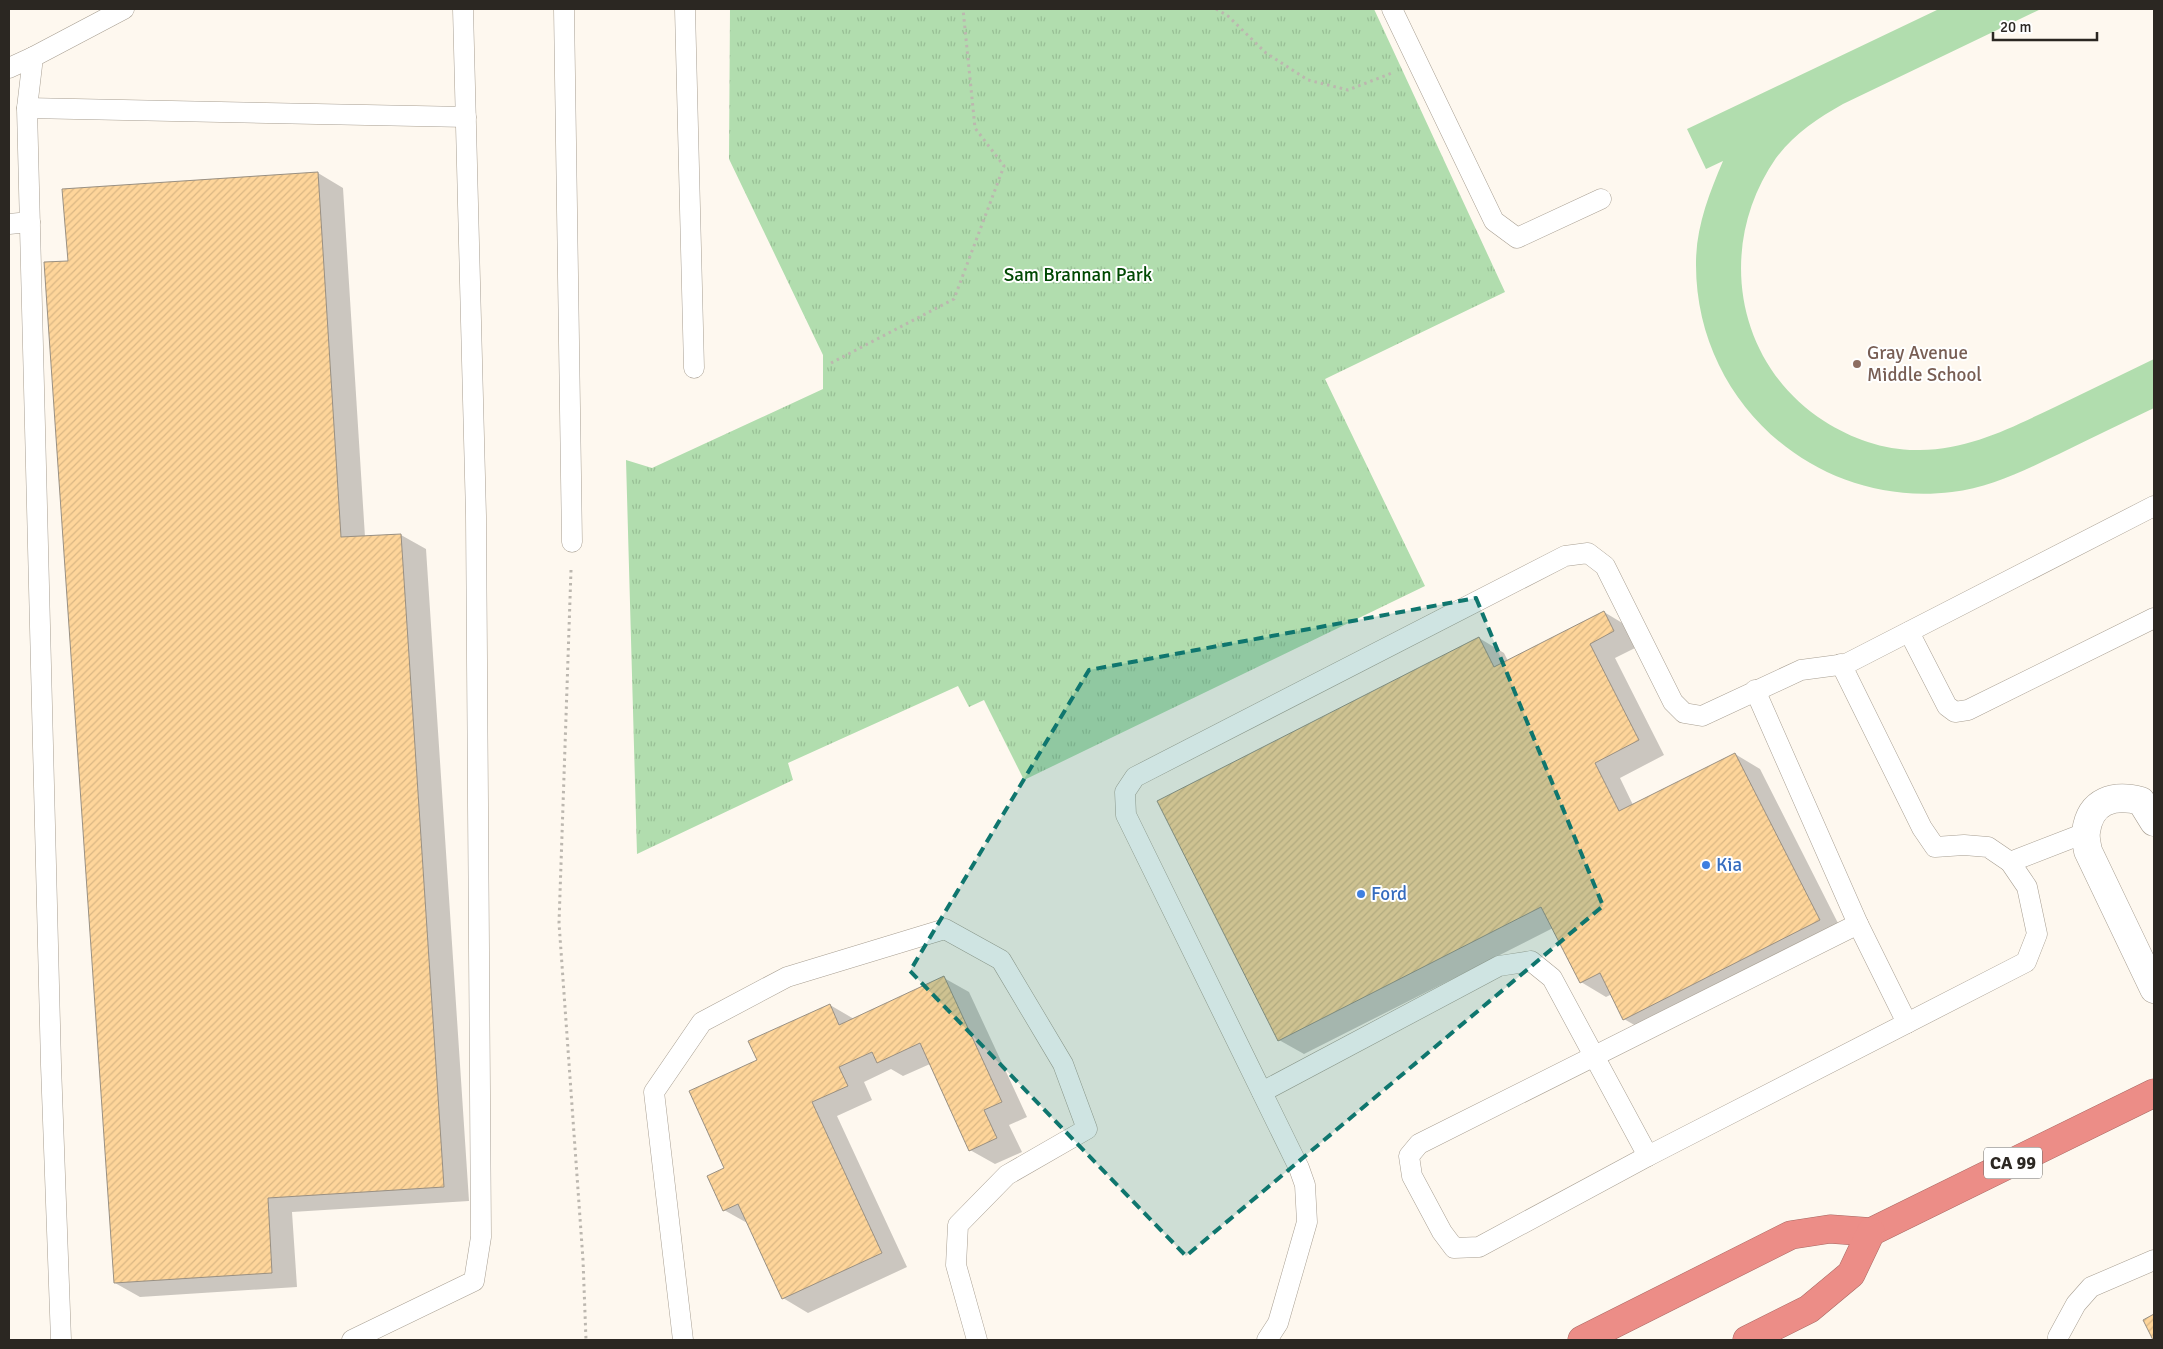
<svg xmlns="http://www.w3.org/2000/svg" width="2163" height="1349" viewBox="0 0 2163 1349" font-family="Signika,sans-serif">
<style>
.grass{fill:#b1ddae}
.park{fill:url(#park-tufts)}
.shadow{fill:#0003}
.building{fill:url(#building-hatch);stroke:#999083}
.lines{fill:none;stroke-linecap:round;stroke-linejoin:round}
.lane-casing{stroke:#a89f92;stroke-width:21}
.street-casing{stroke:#a89f92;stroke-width:29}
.highway-casing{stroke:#a86964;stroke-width:29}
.path{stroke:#bcb7af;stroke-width:3;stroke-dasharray:2.5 4;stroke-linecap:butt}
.lane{stroke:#fff;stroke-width:20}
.street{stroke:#fff;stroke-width:28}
.highway{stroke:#ec8d87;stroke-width:28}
.marked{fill:#0f766e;fill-opacity:0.2;stroke:#0f766e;stroke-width:4;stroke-dasharray:10 6;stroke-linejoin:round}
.education-dot{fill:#8d6e63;stroke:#fff;stroke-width:2}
.shop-dot{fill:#3f7fe0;stroke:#fff;stroke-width:2}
.labels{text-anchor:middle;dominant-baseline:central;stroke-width:4;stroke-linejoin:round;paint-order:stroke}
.shield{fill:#fff;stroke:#6b6864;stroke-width:1}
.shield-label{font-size:18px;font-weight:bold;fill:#2b2722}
.park-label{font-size:19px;fill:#004903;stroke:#fff}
.education-label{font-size:19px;fill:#785e54;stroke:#fff;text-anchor:start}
.shop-label{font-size:19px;fill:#366cbe;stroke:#fff;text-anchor:start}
</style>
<defs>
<pattern id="park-tufts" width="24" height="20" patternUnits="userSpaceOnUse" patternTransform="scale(1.25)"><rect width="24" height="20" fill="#b1ddae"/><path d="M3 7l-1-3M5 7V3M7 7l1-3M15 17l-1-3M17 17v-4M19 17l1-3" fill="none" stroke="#98be95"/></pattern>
<pattern id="building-hatch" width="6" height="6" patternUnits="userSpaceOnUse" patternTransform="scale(1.25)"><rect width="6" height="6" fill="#fed59a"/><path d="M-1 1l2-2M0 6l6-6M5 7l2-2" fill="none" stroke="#dab784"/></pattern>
</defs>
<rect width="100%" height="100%" fill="#fef8ef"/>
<path class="grass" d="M1939 9H2041L1843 104C1818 118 1794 134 1776 158 1716 244 1734 363 1824 421 1852 439 1886 451 1920 450 1971 449 2010 428 2055 407 2088 391 2121 375 2154 359V408C2122 423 2090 439 2059 454 2025 470 1990 488 1952 492 1815 509 1695 401 1696 263 1696 227 1709 194 1723 161L1706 169 1687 129Z"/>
<polygon class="park" points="730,9 1374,9 1505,292 1325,379 1425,586 1024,780 984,700 969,707 958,686 788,763 793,780 637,854 626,460 652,468 823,389 823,355 729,159"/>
<g class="shadow">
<polygon points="318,173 343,188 365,537 401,535 426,549 469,1201 292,1212 297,1287 140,1297 115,1283 69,262"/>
<polygon points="1604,612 1629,627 1639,646 1615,658 1664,755 1620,778 1633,805 1735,754 1760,769 1844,935 1650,1034 1624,1019 1612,994 1606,997 1581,982 1553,928 1304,1054 1279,1040 1479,638 1504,653 1508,661"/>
<polygon points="944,978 969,992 1027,1117 1009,1125 1022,1152 995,1164 970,1150 930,1064 903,1076 891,1069 864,1082 872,1100 837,1116 907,1267 808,1313 783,1298 749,1224 724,1210 726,1168 758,1060 830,1005 854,1019"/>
</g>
<g class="building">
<polygon points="318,172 341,537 401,534 444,1187 268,1198 272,1273 114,1283 44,262 68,261 62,189"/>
<polygon points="1604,611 1614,631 1590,644 1639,740 1595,763 1619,811 1735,753 1820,920 1623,1020 1600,973 1580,983 1541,907 1278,1041 1157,801 1479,637 1494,667"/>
<polygon points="944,976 1002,1102 984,1110 997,1138 969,1151 920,1043 877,1063 872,1052 839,1067 848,1086 812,1102 882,1253 782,1299 738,1204 723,1211 707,1176 724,1168 689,1091 757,1060 748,1041 830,1004 839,1025"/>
<polygon points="2154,1314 2154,1340 2153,1340 2143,1320"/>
</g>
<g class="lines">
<defs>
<g id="lane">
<polyline points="564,9 572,542"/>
<polyline points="685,9 694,368"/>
<polyline points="1392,9 1494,221 1517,238 1601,199"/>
<polyline points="9,68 33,57"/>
<polyline points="27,108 33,57 124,9"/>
<polyline points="9,224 30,222"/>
<polyline points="1909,632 1947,706 1955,712 1968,710 2154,618"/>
<polyline points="2010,862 2085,833"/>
<polyline points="1858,924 1907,1023"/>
<polyline points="1262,1092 1499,966 1531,961 1552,978 1648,1156 2026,962 2037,934 2027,887 2010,862 1988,847 1964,845 1935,847 1922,828 1841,664"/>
<polyline points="1648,1156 1479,1247 1454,1248 1442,1232 1412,1176 1409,1156 1419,1144 1858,924 1755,690"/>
<polyline points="2058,1337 2076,1304 2091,1287 2154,1260"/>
<polyline points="61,1340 51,1065 27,108 466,117"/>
<polyline points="352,1340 474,1281 481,1237 476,516 463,9"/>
<polyline points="683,1340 654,1092 702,1022 787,977 945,929 1001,960 1063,1064 1087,1129 1007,1175 958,1225 956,1265 977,1340"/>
<polyline points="1267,1340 1278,1323 1307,1222 1305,1185 1299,1168 1126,815 1125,792 1135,777 1565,556 1588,553 1605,566 1673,702 1684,713 1702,716 1801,670 1846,664 2154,506"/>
</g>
<path id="street" d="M2154 822 2141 801C2114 794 2090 800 2086 832 2085 838 2087 845 2088 851L2154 989"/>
<g id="highway">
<polyline points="1582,1340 1791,1235 1830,1229 1871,1232 2154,1093"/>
<polyline points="1747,1340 1809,1309 1851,1274 1871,1232"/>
</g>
</defs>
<use href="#lane" class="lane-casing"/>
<use href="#street" class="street-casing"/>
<use href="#highway" class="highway-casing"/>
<g class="path">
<polyline points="1216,9 1228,16 1266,53 1308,80 1348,90 1392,73"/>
<polyline points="831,363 954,299 1004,166 975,128 963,9"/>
<polyline points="571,570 559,923 583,1260 586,1340"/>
</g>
<use href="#lane" class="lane"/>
<use href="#street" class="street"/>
<use href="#highway" class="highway"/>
</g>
<path class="marked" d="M1476 598 1603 906 1186 1256 910 971 1089 670Z"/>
<circle class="education-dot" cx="1857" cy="364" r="5"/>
<g class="shop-dot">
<circle cx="1706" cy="865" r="5"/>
<circle cx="1361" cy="894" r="5"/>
</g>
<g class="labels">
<rect class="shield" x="1984" y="1147.5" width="58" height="31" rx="4"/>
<g class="shield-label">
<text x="2013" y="1163">CA 99</text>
</g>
<g class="park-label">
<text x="1078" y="275">Sam Brannan Park</text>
</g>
<g class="education-label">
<text x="1867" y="353">Gray Avenue<tspan x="1867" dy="22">Middle School</tspan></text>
</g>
<g class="shop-label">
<text x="1716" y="865">Kia</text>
<text x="1371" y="894">Ford</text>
</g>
</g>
<rect width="2163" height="1349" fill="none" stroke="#2b2722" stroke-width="20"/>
<path d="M1993 32v8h104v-8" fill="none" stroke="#2b2722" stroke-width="2.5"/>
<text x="2000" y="32" font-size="15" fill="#2b2722" stroke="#ffffff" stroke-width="4" paint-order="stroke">20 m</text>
</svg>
